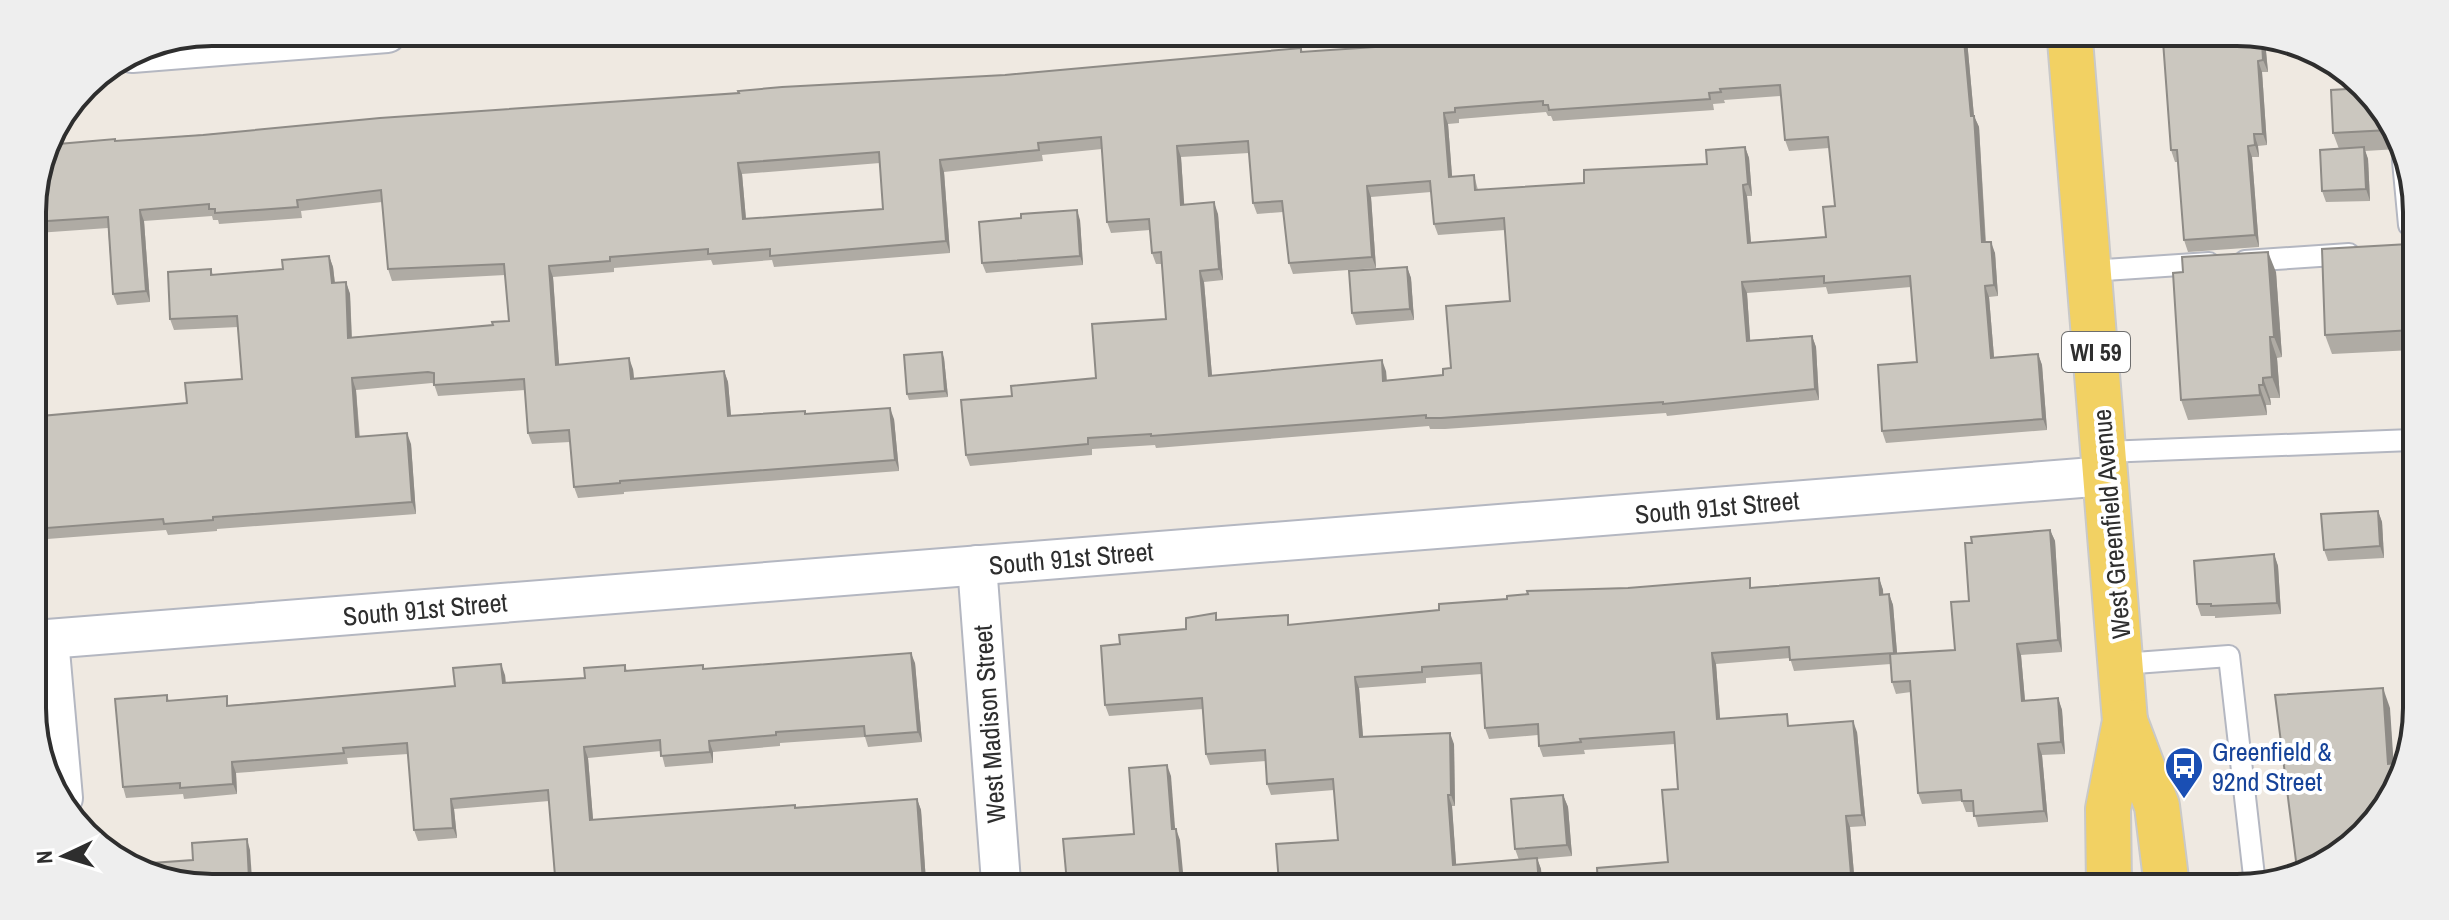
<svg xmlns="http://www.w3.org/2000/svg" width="2449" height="920" viewBox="0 0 2449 920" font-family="'Archivo Narrow',sans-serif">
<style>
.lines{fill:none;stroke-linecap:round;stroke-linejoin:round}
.service-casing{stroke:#b4b7c1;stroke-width:24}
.minor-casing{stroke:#b4b7c1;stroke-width:42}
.primary-casing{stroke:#c9c9c9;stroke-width:48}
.service{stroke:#fff;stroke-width:20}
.minor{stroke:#fff;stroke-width:38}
.primary{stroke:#f2d163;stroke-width:44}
.wall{fill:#afaba4;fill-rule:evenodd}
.shaded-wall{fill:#8e8b86}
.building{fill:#cbc7bf;stroke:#8e8b86;stroke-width:2;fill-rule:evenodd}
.labels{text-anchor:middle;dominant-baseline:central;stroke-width:8;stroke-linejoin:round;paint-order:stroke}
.shield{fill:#fff;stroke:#6d6d6d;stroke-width:2}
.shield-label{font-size:24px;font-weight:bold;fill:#2e2e2e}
.street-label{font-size:26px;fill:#2e2e2e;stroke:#fff}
.transit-label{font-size:26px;fill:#164399;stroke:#fff;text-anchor:start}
.rim{fill:none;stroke:#2e2e2e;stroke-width:4}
</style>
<rect width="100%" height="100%" fill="#efe9e1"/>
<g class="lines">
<defs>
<g id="service">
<polyline points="2403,161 2409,225"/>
<polyline points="2245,261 2349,254"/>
<polyline points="2090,271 2209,263"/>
<polyline points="2105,452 2412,440"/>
<polyline points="2122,664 2229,656 2255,885"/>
</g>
<g id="minor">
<polyline points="132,53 387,33"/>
<polyline points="977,565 1001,882"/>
<polyline points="49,639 63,798"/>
<polyline points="35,640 2106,476"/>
</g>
<g id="primary">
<polyline points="2070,40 2125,721 2108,809 2109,887"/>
<polyline points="2125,721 2157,806 2167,887"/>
</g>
</defs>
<use href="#service" class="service-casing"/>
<use href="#minor" class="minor-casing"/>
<use href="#primary" class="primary-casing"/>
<use href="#service" class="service"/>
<use href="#minor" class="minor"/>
<use href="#primary" class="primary"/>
</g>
<g class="wall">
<path d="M1967 40 1974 116 1979 127 1986 242 1995 253 1998 296 1989 297 1994 357 2038 354 2042 365 2047 430 1886 443 1882 431 1917 362 1911 287 1828 294 1826 287 1747 293 1750 340 1812 336 1816 347 1819 400 1667 416 1666 413 1445 429H1430L1429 426 1156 448 1155 445 1092 449V455L970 466 966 455 1012 396 1096 378 1166 319 1162 264H1156L1152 253 1150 230 1111 233 1107 222 1102 149 1042 155 1043 161 944 172 950 253 774 267 772 260 713 265 711 260 614 268V272L553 277 559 364 633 369 634 378 724 371 728 382 731 416 806 414 894 419 899 471 624 492V494L578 498 574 487 570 442 532 444 528 433 525 390 438 396 434 384 432 383 356 390 360 437 411 444 416 514 217 529V531L168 535 166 530 34 540V477L46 476 187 403 242 379 238 327 174 330 170 319 211 269 213 275 283 269 329 256 333 267 335 283 346 282 350 294 352 337 493 325 509 321 505 275 392 281 388 269 382 202 301 211 302 218 219 224 218 220H213L212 216 144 221 150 302 117 305 113 294 108 228 37 233V239H33L32 199 115 141 1005 75 1301 48 1303 52ZM1781 96 1785 140 1789 151 1829 148 1835 206 1826 237 1751 243 1747 196H1752L1749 158 1745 147 1707 164 1584 183 1478 190 1474 175 1452 177 1448 124 1459 123V119L1546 112 1548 116H1551L1553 121 1714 110 1713 104 1725 103 1724 100ZM1249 153 1253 203 1257 214 1283 212 1289 263 1293 274 1376 268 1371 197 1431 192 1434 224 1438 235 1505 230 1510 301 1451 368 1443 375 1387 380 1386 371 1212 376 1204 282 1223 280 1218 214 1184 205 1181 157ZM880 163 883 209 746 219 742 174Z"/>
<polygon points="2163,41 2265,41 2268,72 2262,72 2267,145 2258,146 2259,157 2252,157 2259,247 2188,252 2184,240 2178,162 2175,162 2171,150"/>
<polygon points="2373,94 2398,149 2365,151 2368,159 2370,201 2326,202 2322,191 2339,149 2333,133"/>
<polygon points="1080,220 1083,265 986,273 982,263"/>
<polygon points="2415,240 2413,350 2332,354 2325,335 2409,244"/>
<polygon points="1407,267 1411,278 1414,320 1356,325 1352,313"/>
<polygon points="2276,272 2282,357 2277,358 2280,398 2270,398 2271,405 2266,405 2267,415 2188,420 2181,400"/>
<polygon points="944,358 948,397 909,400 907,394"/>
<polygon points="2378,511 2382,522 2384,558 2328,561 2324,550"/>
<polygon points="2050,530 2055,541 2062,652 2021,655 2025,701 2058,698 2062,710 2065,754 2042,755 2048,822 1978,827 1974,812 1966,812 1962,801 1922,804 1918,793 1911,692 1896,694 1892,682 1891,664 1794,671 1790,658 1716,664 1720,718 1857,732 1866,826 1850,827 1855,886 1598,885 1668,862 1678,789 1675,744 1584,750 1585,754 1543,757 1539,746 1538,735 1489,739 1485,728 1482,674 1426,678 1426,683 1359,688 1363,737 1454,744 1455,806 1452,806 1456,865 1519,860 1515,849 1563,795 1568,807 1572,856 1537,859 1541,869 1542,885 1279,883 1338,840 1334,790 1271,795 1267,784 1266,761 1210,765 1206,754 1203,709 1109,716 1105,705 1120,644 1186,629 1218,620 1291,625 1753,587 1879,578 1883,590 1883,595 1889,594 1893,605 1897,654 1955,650 1969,601"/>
<polygon points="2274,554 2278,566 2281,614 2215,618 2215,616 2201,616 2197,604"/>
<polygon points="915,663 922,742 868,747 865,737 780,743 780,746 713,752 713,763 665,767 661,751 588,758 593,820 917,799 921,810 926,882 515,880 555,876 549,801 454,809 457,838 418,841 414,830 408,754 347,758 348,764 236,773 237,794 184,799 183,794 126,798 123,787 167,695 169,701 230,705 455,686 505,675 506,683 585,678 625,665 627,671"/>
</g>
<g class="shaded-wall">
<polygon points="1964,40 1967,40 1975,128 1971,116"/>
<polygon points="2262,41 2265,41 2268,72 2263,60"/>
<polygon points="2258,61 2262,72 2267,145 2263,134"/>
<polygon points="1444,113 1448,124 1453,188 1449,177"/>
<polygon points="1974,116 1979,127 1986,253 1982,242"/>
<polygon points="2254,134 2258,146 2259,157 2255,145"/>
<polygon points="1177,146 1181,157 1185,216 1181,205"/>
<polygon points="2248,146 2252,157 2259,247 2255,235"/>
<polygon points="1745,147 1749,158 1752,196 1748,184"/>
<polygon points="2364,147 2368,159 2370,201 2366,189"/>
<polygon points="940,160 944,172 950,253 946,241"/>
<polygon points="738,163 742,174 747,231 743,219"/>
<polygon points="1743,185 1747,196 1752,254 1748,243"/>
<polygon points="1367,186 1371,197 1376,268 1372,257"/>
<polygon points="1214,202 1218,214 1223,280 1219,269"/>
<polygon points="140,210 144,221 150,302 146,291"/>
<polygon points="1077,210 1080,220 1083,265 1080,256"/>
<polygon points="1991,242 1995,253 1998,296 1994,285"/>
<polygon points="2268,252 2276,272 2282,357 2274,337"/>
<polygon points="329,256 333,267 336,294 332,283"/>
<polygon points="549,266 553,277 560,376 556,365"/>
<polygon points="1407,267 1411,278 1414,320 1410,309"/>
<polygon points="1200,271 1204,282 1213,387 1209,376"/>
<polygon points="346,282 350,294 352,349 348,338"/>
<polygon points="1742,282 1747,293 1751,352 1747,341"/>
<polygon points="1985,286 1989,297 1995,369 1991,358"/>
<polygon points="1812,336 1816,347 1819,400 1815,389"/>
<polygon points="2270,337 2277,358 2280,398 2272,377"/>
<polygon points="942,352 944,358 948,397 945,391"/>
<polygon points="2038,354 2042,365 2047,430 2043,419"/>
<polygon points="629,358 633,369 635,390 631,379"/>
<polygon points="1382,360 1386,371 1387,392 1383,381"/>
<polygon points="724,371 728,382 732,427 728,416"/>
<polygon points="352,378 356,390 360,449 356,437"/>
<polygon points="2263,378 2270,398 2271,405 2263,385"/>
<polygon points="2259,385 2266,405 2267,415 2260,395"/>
<polygon points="890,408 894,419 899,471 895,460"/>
<polygon points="407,433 411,444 416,514 412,502"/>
<polygon points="2378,511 2382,522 2384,558 2380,546"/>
<polygon points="2050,530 2055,541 2062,652 2058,640"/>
<polygon points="2274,554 2278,566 2281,614 2277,603"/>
<polygon points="1879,578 1883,590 1884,606 1880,595"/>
<polygon points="1889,594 1893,605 1898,664 1894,653"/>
<polygon points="2017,644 2021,655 2026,712 2022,701"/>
<polygon points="911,653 915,663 922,742 918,732"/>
<polygon points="1712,653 1716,664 1721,730 1717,719"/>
<polygon points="501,664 505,675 506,694 503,683"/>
<polygon points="1355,677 1359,688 1364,748 1360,737"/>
<polygon points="2383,688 2390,708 2395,783 2388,764"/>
<polygon points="2058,698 2062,710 2065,754 2061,742"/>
<polygon points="1853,721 1857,732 1866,826 1862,815"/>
<polygon points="1450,733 1454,744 1455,806 1451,795"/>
<polygon points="709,741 713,752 713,763 710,752"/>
<polygon points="2038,744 2042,755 2048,822 2044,811"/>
<polygon points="584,747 588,758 594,831 590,820"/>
<polygon points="232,762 236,773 237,794 233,784"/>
<polygon points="1167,765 1171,776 1176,840 1172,829"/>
<polygon points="1448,795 1452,806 1457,876 1453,865"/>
<polygon points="1563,795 1568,807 1572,856 1567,845"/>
<polygon points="451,799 454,809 457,838 453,828"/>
<polygon points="917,799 921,810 926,882 923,882"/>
<polygon points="1846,816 1850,827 1855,886 1852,886"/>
<polygon points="1176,829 1180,840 1184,883 1181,883"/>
<polygon points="247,839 250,850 252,879 249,879"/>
<polygon points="1537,858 1541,869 1542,885 1539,885"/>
</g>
<g class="building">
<path d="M1456 38 1964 40 1971 116H1974L1982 242H1991L1994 285 1985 286 1991 358 2038 354 2043 419 1882 431 1878 365 1917 362 1910 276 1824 283V276L1742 282 1747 341 1812 336 1815 389 1663 404V402L1441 418H1426V415L1151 436V434L1088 438V444L966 455 961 400 1012 396 1011 386 1096 378 1092 324 1166 319 1161 252 1152 253 1149 219 1107 222 1101 137 1038 143 1039 150 940 160 946 241 770 256V249L708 254V249L610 257V261L549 266 556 365 629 358 631 379 724 371 728 416 805 411V414L890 408 895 460 620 481V483L574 487 569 430 528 433 524 379 434 385V373L428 372 352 378 356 437 407 433 412 502 213 517V520L164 524 163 519 34 529V477L46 476 41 416 187 403 185 383 242 379 237 316 170 319 168 272 211 269V275L283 269 282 260 329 256 332 283 346 282 348 338 493 325 492 322 509 321 504 264 388 269 381 190 297 200 298 207 215 213V209H209V204L140 210 146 291 113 294 108 217 33 222V228L32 199 47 145 115 139V141L203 135 380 118 739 93 738 91 782 87 1005 75 1301 48V52L1404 45V42ZM1780 85 1785 140 1828 137 1835 206 1823 207 1826 237 1748 243 1743 185 1748 184 1745 147 1706 150 1707 164 1584 170V183L1475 190 1474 175 1449 177 1444 113 1455 112V108L1543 101V105H1548L1549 110 1710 99 1709 93 1721 92 1720 89ZM1248 141 1253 203 1282 201 1289 263 1372 257 1367 186 1430 181 1434 224 1504 218 1510 301 1446 306 1451 368 1443 369V375L1383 381 1382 360 1209 376 1200 271 1219 269 1214 202 1181 205 1177 146ZM879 152 883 209 743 219 738 163Z"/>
<polygon points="2163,41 2262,41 2263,60 2258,61 2263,134 2254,134 2255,145 2248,146 2255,235 2184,240 2177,150 2171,150"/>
<polygon points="2364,88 2373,94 2389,130 2333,133 2331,90"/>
<polygon points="2364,147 2366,189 2322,191 2320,150"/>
<polygon points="1077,210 1080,256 982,263 979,222 1021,218 1021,214"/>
<polygon points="2415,240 2413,330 2325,335 2322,249 2409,244"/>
<polygon points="2268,252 2274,337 2270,337 2272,377 2263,378 2263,385 2259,385 2260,395 2181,400 2173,273 2183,272 2182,257"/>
<polygon points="1407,267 1410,309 1352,313 1349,271"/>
<polygon points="942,352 945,391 907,394 904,355"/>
<polygon points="2378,511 2380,546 2324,550 2321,514"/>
<polygon points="2050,530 2058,640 2017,644 2022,701 2058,698 2061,742 2038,744 2044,811 1974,816 1973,801 1962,801 1961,790 1918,793 1910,681 1892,682 1890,654 1955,650 1951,602 1969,601 1965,543 1972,543 1971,537"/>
<polygon points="2274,554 2277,603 2211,606 2211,604 2197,604 2194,561"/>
<polygon points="1750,578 1750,588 1879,578 1880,595 1889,594 1894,653 1790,660 1789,647 1712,653 1717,719 1787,714 1788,726 1853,721 1862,815 1846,816 1852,886 1598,885 1597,868 1668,862 1662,790 1678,789 1674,732 1580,739 1581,742 1539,746 1538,724 1485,728 1481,663 1422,667 1422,672 1355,677 1360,737 1450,733 1451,795 1448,795 1453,865 1537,858 1539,885 1279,883 1276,844 1338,840 1333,779 1267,784 1265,750 1206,754 1202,698 1105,705 1101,646 1120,644 1119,635 1186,629 1186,618 1216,613 1216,620 1288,615 1288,625 1439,610 1439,604 1507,599 1507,596 1528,594 1527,591 1628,588"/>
<polygon points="911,653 918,732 865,736 864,726 776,732 776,735 709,741 710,752 661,756 660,740 584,747 590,820 795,805 795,808 917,799 923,882 760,881 759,878 711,881 515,880 555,876 548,790 451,799 453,828 414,830 407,743 343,748 344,753 232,762 233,784 180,788 180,783 123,787 115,699 167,695 167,701 227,696 227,706 455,686 453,668 501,664 503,683 585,678 584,668 625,665 625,671 703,665 703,669"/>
<polygon points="2383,688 2388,764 2408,762 2408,766 2347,851 2297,869 2275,695"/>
<polygon points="1167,765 1172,829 1176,829 1181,883 1067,883 1063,839 1134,834 1129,768"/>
<polygon points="1563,795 1567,845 1515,849 1511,799"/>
<polygon points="247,839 249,879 154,879 139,868 138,864 193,860 192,843"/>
<polygon points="1996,879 1997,887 1908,886"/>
</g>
<defs>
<symbol id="bus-pin" viewBox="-11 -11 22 30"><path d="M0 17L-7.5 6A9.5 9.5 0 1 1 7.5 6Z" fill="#1a4fb4" stroke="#fff"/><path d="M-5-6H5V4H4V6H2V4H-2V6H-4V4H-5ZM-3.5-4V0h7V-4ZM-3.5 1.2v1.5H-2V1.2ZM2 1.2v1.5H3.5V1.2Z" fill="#fff"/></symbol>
</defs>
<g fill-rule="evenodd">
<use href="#bus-pin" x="2162" y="744" width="44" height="60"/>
</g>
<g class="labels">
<rect class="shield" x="2062" y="332" width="68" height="40" rx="6"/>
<g class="shield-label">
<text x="2096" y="352">WI 59</text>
</g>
<g class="street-label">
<text transform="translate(1717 507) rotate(-5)">South 91st Street</text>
<text transform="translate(2111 524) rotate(-95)">West Greenfield Avenue</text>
<text transform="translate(1071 558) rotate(-5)">South 91st Street</text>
<text transform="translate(425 609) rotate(-5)">South 91st Street</text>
<text transform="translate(989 724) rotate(-94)">West Madison Street</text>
</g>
<g class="transit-label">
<text x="2212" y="751">Greenfield &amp;<tspan x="2212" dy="30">92nd Street</tspan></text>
</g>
</g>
<path d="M0 0H2449V920H0ZM212 46H2237A166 166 0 0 1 2403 212V708A166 166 0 0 1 2237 874H212A166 166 0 0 1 46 708V212A166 166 0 0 1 212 46Z" fill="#eee" fill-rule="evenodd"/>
<path class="rim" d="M212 46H2237A166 166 0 0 1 2403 212V708A166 166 0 0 1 2237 874H212A166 166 0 0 1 46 708V212A166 166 0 0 1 212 46Z"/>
<g transform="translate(64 856) rotate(266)" stroke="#ffffff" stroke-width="6" paint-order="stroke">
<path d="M0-6L14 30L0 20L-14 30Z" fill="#2e2e2e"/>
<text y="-12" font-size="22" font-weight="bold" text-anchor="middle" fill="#2e2e2e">N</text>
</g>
</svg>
